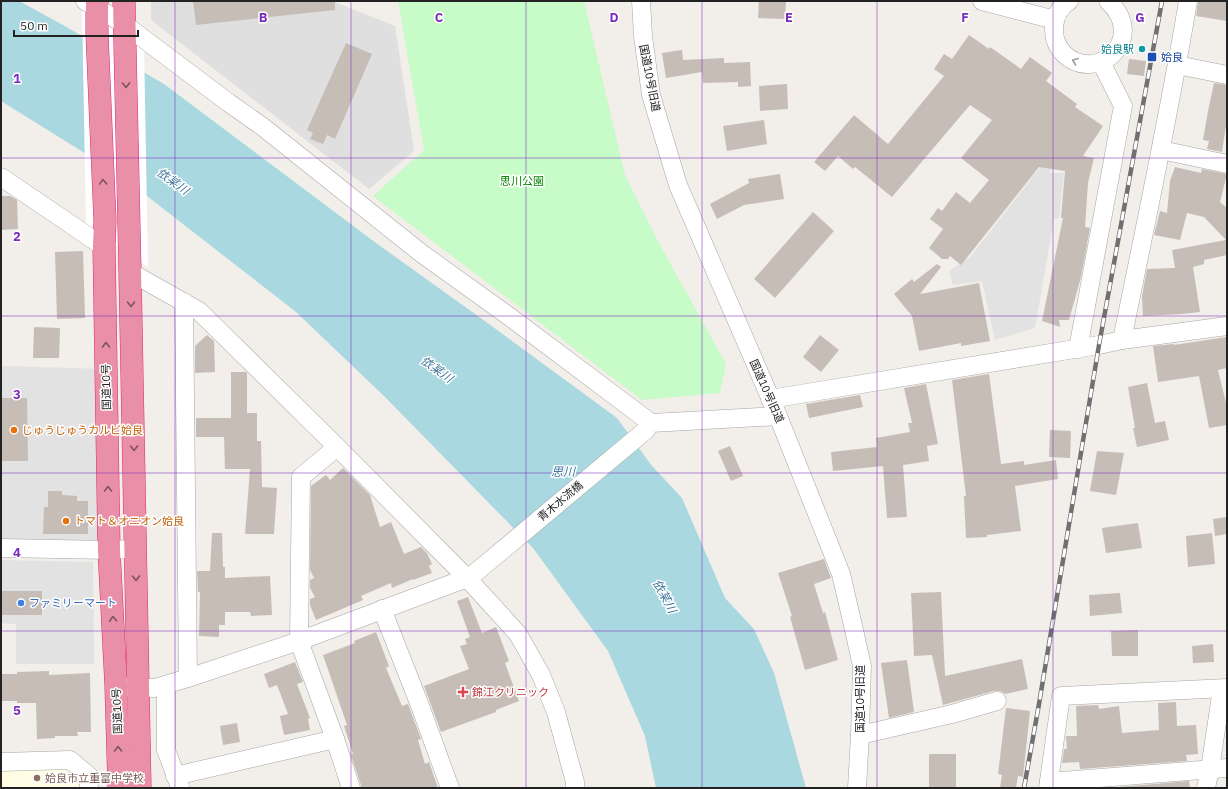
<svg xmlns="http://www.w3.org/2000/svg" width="1228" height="789" viewBox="0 0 1228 789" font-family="'IBM Plex Sans','Noto Sans JP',sans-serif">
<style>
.residential{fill:#e0dfdf}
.education{fill:#fffde4}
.park{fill:#c7fbc7}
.parking{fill:#e2e2e2}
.water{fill:#a9d8e0}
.pier{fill:#fff}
.building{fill:#c7bdb7}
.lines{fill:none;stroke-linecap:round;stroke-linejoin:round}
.minor-casing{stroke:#a6a6a6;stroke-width:19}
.highway-casing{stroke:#df2775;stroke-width:23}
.minor{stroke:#fff;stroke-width:18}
.highway{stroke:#e990a8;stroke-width:22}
.rail-casing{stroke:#707070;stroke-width:4.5}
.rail{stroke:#fff;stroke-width:3;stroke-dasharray:9;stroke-linecap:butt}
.oneway{stroke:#9c9c9c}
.oneway2{stroke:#7c545e}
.grid{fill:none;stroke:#7b2cbf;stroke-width:1;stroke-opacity:0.55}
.culture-dot{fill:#0f9aa8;stroke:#fff;stroke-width:1.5}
.transit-dot{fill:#1a4fb4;stroke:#fff;stroke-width:1.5}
.food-dot{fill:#e8710a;stroke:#fff;stroke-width:1.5}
.shop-dot{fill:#3f7fe0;stroke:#fff;stroke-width:1.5}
.health-dot{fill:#e0444e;stroke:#fff;stroke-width:1.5}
.education-dot{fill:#8d6e63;stroke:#fff;stroke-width:1.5}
.labels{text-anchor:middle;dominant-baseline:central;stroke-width:3;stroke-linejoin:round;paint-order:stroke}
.culture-label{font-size:11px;fill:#0d838f;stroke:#fff;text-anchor:end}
.transit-label{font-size:11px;fill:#164399;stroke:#fff;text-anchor:start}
.street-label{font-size:11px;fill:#222;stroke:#fff}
.park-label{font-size:11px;fill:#0a850a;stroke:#fff}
.food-label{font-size:11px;fill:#c56008;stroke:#fff;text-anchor:start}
.shop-label{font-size:11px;fill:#366cbe;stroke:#fff;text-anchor:start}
.health-label{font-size:11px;fill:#be3a42;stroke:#fff;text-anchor:start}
.education-label{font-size:11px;fill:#785e54;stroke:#fff;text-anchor:start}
.water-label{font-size:12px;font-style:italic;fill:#42769c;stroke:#fff}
.grid-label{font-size:13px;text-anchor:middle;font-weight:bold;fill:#7b2cbf;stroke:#fff;stroke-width:3;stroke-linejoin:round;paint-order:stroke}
</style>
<rect width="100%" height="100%" fill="#f2eee9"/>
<polygon class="residential" points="151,1 332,1 395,26 414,151 369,189 151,20"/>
<polygon class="education" points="1,768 64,768 81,788 1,788"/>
<polygon class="park" points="398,1 584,1 625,175 659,243 726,364 720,393 642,400 373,196 424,150"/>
<g class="parking">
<polygon points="1053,151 1050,173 1064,173 1059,218 1054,219 1035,328 995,340 982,281 953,285 949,271 970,257"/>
<polygon points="1,366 106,369 109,550 1,548"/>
<polygon points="1,560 93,562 94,664 16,664 16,624 1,623"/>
</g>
<polygon class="water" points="1,1 19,1 63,25 164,84 376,243 482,319 617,418 652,466 682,498 725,598 754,629 774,673 806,788 656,788 645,736 608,651 533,548 384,396 296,312 120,175 1,101"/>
<polygon class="pier" points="82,5 144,46 148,267 86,225"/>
<g class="building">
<polygon points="193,1 335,1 335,10 196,25"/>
<polygon points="759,1 786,1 785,19 758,18"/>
<polygon points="1198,1 1227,1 1227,21 1196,16"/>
<polygon points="969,35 989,49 990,47 1021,69 1030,57 1052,73 1046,81 1077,104 1075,107 1103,126 1083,156 1094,158 1088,183 1085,227 1090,228 1081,277 1069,320 1059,320 1060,327 1042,321 1063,218 1061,218 1065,171 1039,167 961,265 950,256 948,259 942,259 929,248 943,229 930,219 938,208 942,211 956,192 970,203 989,180 961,158 992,120 970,105 892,197 855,167 853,169 838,156 825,171 814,162 854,115 888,144 944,76 934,69 944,54 952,59"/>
<polygon points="346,43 372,54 335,139 327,135 323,144 310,139 313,133 307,130"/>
<polygon points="682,50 683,60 724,58 724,63 750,62 751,86 738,87 738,82 703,83 702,72 666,78 662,53"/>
<polygon points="1129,59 1146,61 1144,76 1127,74"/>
<polygon points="1214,83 1227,85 1227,119 1222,152 1207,149 1209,141 1203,140 1208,111"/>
<polygon points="787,84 788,109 760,111 759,86"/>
<polygon points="764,120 767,144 727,151 723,126"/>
<polygon points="1175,167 1201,173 1202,169 1227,174 1220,202 1227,208 1227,255 1204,260 1204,264 1193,267 1200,312 1182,314 1143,316 1142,296 1147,269 1175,268 1172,250 1226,240 1204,217 1187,213 1180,240 1154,235 1160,211 1167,213 1170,181"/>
<polygon points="780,174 784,199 744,205 717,219 710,204 749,183 748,179"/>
<polygon points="1,196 10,196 17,200 18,229 1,230"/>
<polygon points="813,212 834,231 775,298 754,279"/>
<polygon points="83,251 85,318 57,319 55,252"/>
<polygon points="937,264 941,267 920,294 979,283 990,341 961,346 961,343 919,351 912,316 894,294 912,279 914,282"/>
<polygon points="34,327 60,328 59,358 33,358"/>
<polygon points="207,335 214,341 215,372 195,373 195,346"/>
<polygon points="820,335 839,350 821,372 803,357"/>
<polygon points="1226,337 1227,343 1227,368 1218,370 1227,407 1227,425 1209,428 1199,376 1158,382 1153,346 1174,344 1174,345"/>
<polygon points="231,372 246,372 247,373 247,413 257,413 257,441 261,441 262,487 277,488 274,534 245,534 250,469 225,469 224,437 196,437 196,418 231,418"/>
<polygon points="989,374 1001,464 1024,461 1024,465 1056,460 1058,479 1015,486 1021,531 987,535 987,537 966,538 964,496 966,496 952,380"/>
<polygon points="1147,383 1155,423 1165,421 1169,440 1137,447 1133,428 1135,428 1128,387"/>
<polygon points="926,384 938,444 927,446 929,461 903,465 907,517 887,518 883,466 833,471 831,452 877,447 876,438 910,432 908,423 912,423 904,388"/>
<polygon points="860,395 863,407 809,418 806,404"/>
<polygon points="1,398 27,398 28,461 1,461"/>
<polygon points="1050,430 1071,431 1070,458 1049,457"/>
<polygon points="730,446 743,476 731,481 718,451"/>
<polygon points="1097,451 1124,453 1116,495 1090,491"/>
<polygon points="343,468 370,495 380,527 391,522 404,554 421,547 427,553 432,564 429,566 432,573 413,580 413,579 392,588 391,583 361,596 363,600 316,620 310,605 310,599 315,597 310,588 310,580 314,578 310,570 311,486 326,475 330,480"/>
<polygon points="48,491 62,491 62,495 77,496 77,501 88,501 88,534 43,534 44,507 48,507"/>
<polygon points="1227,517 1227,534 1215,536 1213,519"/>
<polygon points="1138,523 1142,548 1106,553 1102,528"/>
<polygon points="212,533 222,533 223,567 225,567 225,578 270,576 272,615 251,616 250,612 225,612 225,625 219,625 219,637 199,636 200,592 198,592 197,571 210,571"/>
<polygon points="1212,533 1215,564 1188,567 1186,536"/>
<polygon points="824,559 831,578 814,584 823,613 825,612 838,660 805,670 790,617 792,616 778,573"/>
<rect x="1" y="591" width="41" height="24"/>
<polygon points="941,592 945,676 1022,659 1028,689 1005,694 1000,691 994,691 943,705 932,655 914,656 911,593"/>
<polygon points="1120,593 1122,613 1090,616 1089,595"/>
<polygon points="468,597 482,633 496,627 509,661 505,663 519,701 496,710 496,712 441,732 424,686 469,669 460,646 467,644 465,639 470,637 457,601"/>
<polygon points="1138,630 1138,656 1112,656 1111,631"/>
<polygon points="376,632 389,666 386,668 402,706 408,704 421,739 418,740 425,764 429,762 438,788 362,788 351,755 353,754 344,726 347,725 323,655 355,643 354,641"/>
<polygon points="1213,644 1214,662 1193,663 1192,646"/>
<polygon points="907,660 914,712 889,718 881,663"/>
<polygon points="295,662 303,682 297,684 310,718 308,719 310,730 284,735 280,716 288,714 277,685 269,688 264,674"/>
<polygon points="49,671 49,675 90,673 91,732 77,732 78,736 55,736 55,738 37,739 36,703 17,703 17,701 1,701 1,674 17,674 17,672"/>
<polygon points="1176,702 1177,726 1196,725 1198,754 1186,755 1187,761 1080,769 1079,762 1062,763 1064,749 1067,749 1066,736 1077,736 1076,706 1098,705 1099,709 1119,706 1122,733 1159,730 1158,703"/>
<polygon points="1006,708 1030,711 1023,777 1018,776 1016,788 1000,788 1002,775 998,774"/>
<polygon points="237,723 240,742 223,745 220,726"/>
<rect x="929" y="754" width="27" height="34"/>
<polygon points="1189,781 1190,788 1107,788"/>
</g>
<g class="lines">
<defs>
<g id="minor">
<polyline points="85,1 124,24 229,103 263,127 421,253 510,317 651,423"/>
<polyline points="641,1 643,36 651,95 678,185 778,416 841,574 852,621 862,666 860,735 857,788"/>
<polyline points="982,1 1055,20"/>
<path d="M1069 1C1059 7 1054 18 1054 30 1054 39 1058 48 1064 54 1096 85 1149 39 1108 1"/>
<polyline points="1177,65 1227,75"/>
<polyline points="1161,150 1227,164"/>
<polyline points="1,177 104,247"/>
<polyline points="130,272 199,311 337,447 467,578 518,634 541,675 556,712 575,782 575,788"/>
<polyline points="184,302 188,678"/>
<path d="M1122 340C1145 227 1169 115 1188 1"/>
<polyline points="1078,349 1123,106 1101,62"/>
<polyline points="770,399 1099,345 1122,340 1227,326"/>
<polyline points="337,447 301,477 299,641 335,739 351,788"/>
<polyline points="1,548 109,550 135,549"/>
<polyline points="382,609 419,703 450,788"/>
<polyline points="166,685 166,750 180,787"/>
<polyline points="125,687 155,688 188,678 299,641 467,578 475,573 646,430 651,423 778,416"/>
<polyline points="860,735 952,714 997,701"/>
<polyline points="1,762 70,760 89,776 89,788"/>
<polyline points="175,776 335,739"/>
<polyline points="1049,782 1227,768"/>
<polyline points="1048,788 1061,696 1227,688"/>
<polyline points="1206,788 1210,769 1222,689"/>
</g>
<g id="highway">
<polyline points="97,1 97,34 105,221 104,247 109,550 116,686 119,788"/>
<polyline points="124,1 130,272 140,788"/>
</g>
</defs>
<use href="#minor" class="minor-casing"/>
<use href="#highway" class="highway-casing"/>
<use href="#minor" class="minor"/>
<use href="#highway" class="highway"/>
<defs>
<polyline id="rail" points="1024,788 1039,704 1099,345 1162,1"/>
</defs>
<use href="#rail" class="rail-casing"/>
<use href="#rail" class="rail"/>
</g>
<defs><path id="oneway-chevron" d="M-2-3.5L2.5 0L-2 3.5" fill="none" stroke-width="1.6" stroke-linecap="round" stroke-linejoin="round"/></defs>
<use class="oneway" href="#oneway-chevron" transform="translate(1075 61) rotate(-159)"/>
<g class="oneway2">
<use href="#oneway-chevron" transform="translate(126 85) rotate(89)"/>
<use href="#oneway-chevron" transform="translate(103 182) rotate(-92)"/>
<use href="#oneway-chevron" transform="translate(131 304) rotate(89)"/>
<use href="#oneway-chevron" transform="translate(106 345) rotate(-91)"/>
<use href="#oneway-chevron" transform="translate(134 448) rotate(89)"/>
<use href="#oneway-chevron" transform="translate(108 489) rotate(-91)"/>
<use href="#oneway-chevron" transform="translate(136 578) rotate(89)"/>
<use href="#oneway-chevron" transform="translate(113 619) rotate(-93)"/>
<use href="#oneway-chevron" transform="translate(118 749) rotate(-92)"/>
</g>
<path class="grid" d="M175 1V788M351 1V788M526 1V788M702 1V788M877 1V788M1053 1V788M1 158H1227M1 316H1227M1 473H1227M1 631H1227"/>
<circle class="culture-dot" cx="1142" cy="49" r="4"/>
<rect class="transit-dot" x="1147" y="52" width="10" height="10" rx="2"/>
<g class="food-dot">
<circle cx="14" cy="430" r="4"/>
<circle cx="66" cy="521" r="4"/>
</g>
<circle class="shop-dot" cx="21" cy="603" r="4"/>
<path class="health-dot" d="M461 686h4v4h4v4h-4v4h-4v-4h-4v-4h4z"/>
<circle class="education-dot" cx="37" cy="778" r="4"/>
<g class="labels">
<g class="culture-label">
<text x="1134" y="49">姶良駅</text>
</g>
<g class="transit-label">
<text x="1161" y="57">姶良</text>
</g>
<g class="street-label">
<text transform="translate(650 78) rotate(79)">国道10号旧道</text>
<text transform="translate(106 387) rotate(-91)">国道10号</text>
<text transform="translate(767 391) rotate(66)">国道10号旧道</text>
<text transform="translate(560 501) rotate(-40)">青木水流橋</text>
<text transform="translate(860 699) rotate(-90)">国道10号旧道</text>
<text transform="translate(117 711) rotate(-92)">国道10号</text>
</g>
<g class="park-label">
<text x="522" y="181">思川公園</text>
</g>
<g class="food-label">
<text x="22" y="430">じゅうじゅうカルビ姶良</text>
<text x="74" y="521">トマト＆オニオン姶良</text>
</g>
<g class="shop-label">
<text x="29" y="603">ファミリーマート</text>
</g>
<g class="health-label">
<text x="472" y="692">錦江クリニック</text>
</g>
<g class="education-label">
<text x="45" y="778">姶良市立重富中学校</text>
</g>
<g class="water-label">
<text transform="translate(173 181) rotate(35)">依某川</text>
<text transform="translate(437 369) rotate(35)">依某川</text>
<text x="563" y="471">思川</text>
<text transform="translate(665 596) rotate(62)">依某川</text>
</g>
</g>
<g class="grid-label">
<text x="263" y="22">B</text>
<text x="439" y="22">C</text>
<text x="614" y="22">D</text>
<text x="789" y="22">E</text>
<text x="965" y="22">F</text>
<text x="1140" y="22">G</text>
<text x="17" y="83">1</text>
<text x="17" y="241">2</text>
<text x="17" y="399">3</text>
<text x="17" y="557">4</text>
<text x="17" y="715">5</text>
</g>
<rect width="1228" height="789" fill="none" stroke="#222222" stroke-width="4"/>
<path d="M14 30v6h124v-6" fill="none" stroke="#222222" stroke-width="2"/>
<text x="20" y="30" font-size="12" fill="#222222" stroke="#ffffff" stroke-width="3" paint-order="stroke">50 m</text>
</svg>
